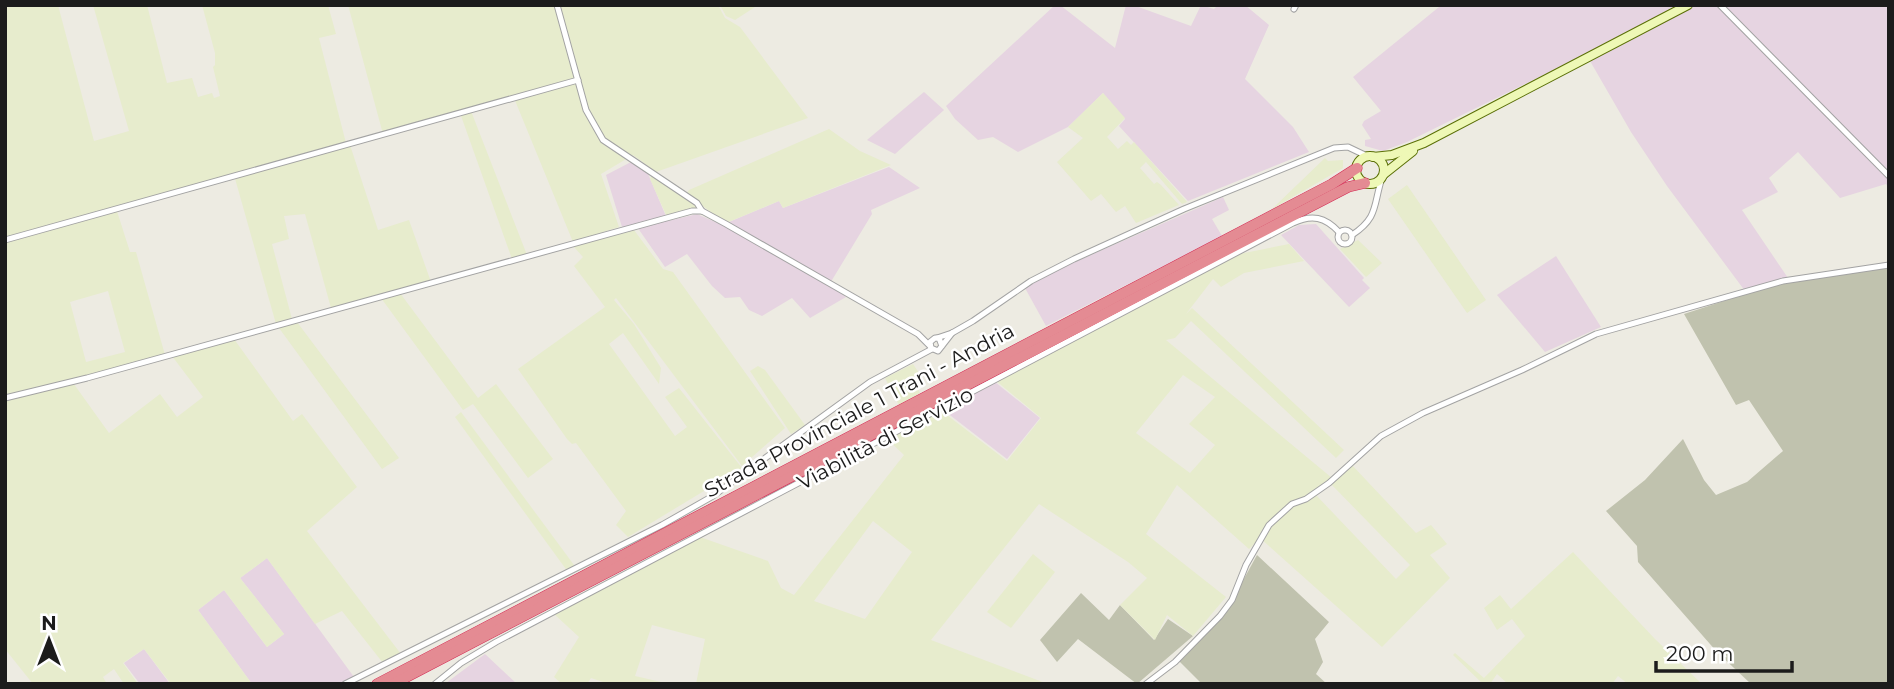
<svg xmlns="http://www.w3.org/2000/svg" width="1894" height="689" viewBox="0 0 1894 689" font-family="Montserrat,sans-serif">
<style>
.industrial{fill:#e6d4e1}
.construction{fill:#c0c2ae}
.farmland{fill:#e7eccd;fill-rule:evenodd}
.lines{fill:none;stroke-linecap:round;stroke-linejoin:round}
.street-casing{stroke:#a3a3a3;stroke-width:7}
.secondary-casing{stroke:#5b7007;stroke-width:10}
.highway-casing{stroke:#d32752;stroke-width:11}
.street{stroke:#fff;stroke-width:5}
.secondary{stroke:#eef8b6;stroke-width:8}
.highway{stroke:#e48b93;stroke-width:10}
.labels{text-anchor:middle;dominant-baseline:central;stroke-width:5;stroke-linejoin:round;paint-order:stroke}
.street-label{font-size:21px;fill:#1c1c1c;stroke:#fff}
</style>
<rect width="100%" height="100%" fill="#edebe2"/>
<g class="industrial">
<polygon points="1055,5 1060,5 1115,48 1126,5 1133,5 1191,26 1201,5 1214,9 1218,5 1245,5 1269,25 1245,79 1293,127 1309,152 1188,201 1119,126 1125,119 1103,93 1068,127 1018,152 993,137 978,140 955,119 946,106"/>
<polygon points="1447,5 1889,5 1889,188 1886,184 1840,198 1798,152 1769,178 1778,192 1742,210 1788,278 1745,291 1667,186 1631,132 1586,54 1407,142 1383,151 1365,146 1365,140 1371,139 1362,125 1364,121 1381,111 1353,77 1439,7"/>
<polygon points="924,92 944,110 895,154 867,140"/>
<polygon points="633,161 646,169 668,221 697,214 722,225 779,201 783,208 889,167 920,188 871,210 872,214 829,285 846,297 810,318 792,298 762,316 749,310 740,297 725,298 712,286 687,254 665,267 635,224 622,227 606,175"/>
<polygon points="1223,197 1229,210 1212,219 1222,236 1046,326 1025,288 1052,272"/>
<polygon points="1316,224 1364,278 1362,280 1370,288 1349,307 1281,235 1299,225"/>
<polygon points="1556,256 1601,327 1545,352 1497,295"/>
<polygon points="995,382 1040,418 1007,459 942,409"/>
<polygon points="267,558 354,677 340,684 252,684 198,610 224,590 267,647 284,634 240,578"/>
<polygon points="144,649 170,684 140,684 124,663"/>
<polygon points="485,654 517,684 444,684 446,683"/>
</g>
<g class="construction">
<polygon points="1889,267 1889,684 1751,684 1717,652 1638,562 1637,546 1606,511 1645,480 1683,439 1704,480 1716,495 1747,482 1783,451 1749,400 1736,405 1684,314 1782,282"/>
<polygon points="1257,555 1329,622 1315,639 1323,662 1316,674 1327,684 1202,684 1179,661 1223,617"/>
<polygon points="1081,593 1109,620 1120,605 1154,640 1168,619 1193,636 1137,684 1078,639 1057,662 1040,640"/>
</g>
<g class="farmland">
<path d="M5 5H58L94 141 129 131 93 5H147L167 83 192 78 198 97 212 93 214 98 220 96 213 67 215 65V53L202 5H328L336 34 319 38 346 143 350 145 378 230 409 220 431 282 331 308 305 214 284 216 289 239 272 244 292 319 276 324 234 175 116 208 130 252H136L165 355 71 380 109 433 160 394 177 417 203 397 172 356 234 339 293 421 302 414 357 487 307 531 401 654 383 663 342 611 315 624 267 558 240 578 284 634 267 647 224 590 198 610 252 684H171L144 649 123 663 138 684H124L114 669 103 677 107 684H33L5 649ZM108 291 125 352 86 362 70 302Z"/>
<polygon points="348,5 718,5 725,18 740,27 808,118 656,172 633,155 601,174 619,227 573,242 514,98 471,111 527,255 512,259 460,113 383,134"/>
<polygon points="720,5 758,5 735,20 726,16"/>
<polygon points="1103,93 1125,118 1107,137 1118,149 1127,141 1131,145 1134,142 1187,202 1182,204 1146,162 1140,168 1154,184 1157,182 1161,185 1179,205 1136,223 1125,206 1116,212 1101,194 1091,201 1057,162 1083,138 1068,127"/>
<polygon points="829,129 860,151 891,165 783,208 779,201 726,223 686,194 689,190"/>
<polygon points="1325,158 1328,161 1343,160 1343,168 1272,209"/>
<polygon points="653,173 697,207 696,210 667,217 650,179"/>
<polygon points="1407,185 1486,300 1467,313 1388,199"/>
<polygon points="634,230 663,269 673,272 785,428 742,466 616,298 614,300 634,324 661,368 659,384 623,333 609,344 675,436 687,427 665,397 679,388 742,468 628,537 616,525 626,511 576,443 572,444 567,439 518,369 605,307 574,266 583,257 573,246"/>
<polygon points="1358,240 1382,263 1366,277 1340,249"/>
<path d="M1289 244 1304 261 1244 273 1221 287 1213 279 1186 314 1192 308 1344 450 1336 458 1191 321 1175 338 1166 340 1332 478 1351 464 1416 533 1431 525 1447 544 1430 555 1450 578 1382 647 1260 538 1249 549 1177 485 1146 534 1226 597 1193 636 1167 615 1155 640 1120 605 1147 578 1128 562 1039 504 931 640 1048 684H696L705 639 652 625 635 676 670 684H609L591 678 587 684H562L554 677 579 637 553 613 697 536 768 561 781 588 794 595 904 455 885 437 939 409 1007 461 1041 418 995 380 1229 256ZM1183 375 1215 397 1189 424 1215 445 1190 473 1136 433ZM1330 483 1410 565 1396 579 1316 495ZM873 521 912 552 865 619 814 601Z"/>
<polygon points="400,293 478,398 496,384 553,459 528,478 473,404 463,410 381,298"/>
<polygon points="297,322 399,458 382,469 279,328"/>
<polygon points="913,364 923,379 918,389 920,393 899,405 885,378"/>
<polygon points="758,366 765,370 805,425 791,434 750,371"/>
<polygon points="461,412 574,565 568,572 455,417"/>
<polygon points="1573,552 1655,639 1702,684 1628,684 1618,676 1612,684 1508,684 1497,674 1490,684 1483,684 1453,655 1455,653 1484,678 1525,636 1512,619 1497,630 1484,608 1500,595 1511,609"/>
<polygon points="1033,554 1055,572 1011,628 987,612"/>
</g>
<g class="lines">
<defs>
<g id="street">
<polyline points="557,5 586,110 603,140 697,203 702,211"/>
<polyline points="1720,5 1889,176"/>
<polyline points="1294,9 1296,5"/>
<circle cx="1345" cy="237" r="7"/>
<path d="M1352 235C1379 217 1373 205 1382 178"/>
<polyline points="5,240 578,80"/>
<polyline points="937,338 952,333 973,321 1031,281 1074,259 1184,209 1334,148 1348,147 1369,157"/>
<polyline points="942,346 939,338 935,338 930,342 931,348 938,351 952,333"/>
<polyline points="5,398 87,378 692,211 702,211 726,224 918,334 930,346"/>
<polyline points="345,684 662,525 713,496 870,382 932,349"/>
<path d="M435 684 461 663 496 642 1293 223C1312 214 1325 217 1339 232"/>
<polyline points="1146,684 1175,662 1220,616 1232,600 1246,565 1269,525 1292,504 1306,499 1329,483 1381,436 1423,413 1522,370 1596,334 1783,281 1889,265"/>
</g>
<g id="secondary">
<circle cx="1370" cy="170" r="14"/>
<polyline points="1373,157 1392,155 1424,143 1688,5"/>
<polyline points="1384,174 1413,151"/>
</g>
<g id="highway">
<polyline points="377,684 1332,184 1357,168"/>
<polyline points="393,684 1348,187 1365,183"/>
</g>
</defs>
<use href="#street" class="street-casing"/>
<use href="#secondary" class="secondary-casing"/>
<use href="#highway" class="highway-casing"/>
<use href="#street" class="street"/>
<use href="#secondary" class="secondary"/>
<use href="#highway" class="highway"/>
</g>
<g class="labels">
<g class="street-label">
<text transform="translate(859 410) rotate(-28)">Strada Provinciale 1 Trani - Andria</text>
<text transform="translate(885 438) rotate(-28)">Viabilità di Servizio</text>
</g>
</g>
<rect width="1894" height="689" fill="none" stroke="#1c1c1c" stroke-width="14"/>
<g transform="translate(49 640)" stroke="#ffffff" stroke-width="5" paint-order="stroke">
<path d="M0-5L12 26L0 18L-12 26Z" fill="#1c1c1c"/>
<text y="-10" font-size="19" font-weight="bold" text-anchor="middle" fill="#1c1c1c">N</text>
</g>
<path d="M1656 661v10h136v-10" fill="none" stroke="#1c1c1c" stroke-width="3.5"/>
<text x="1666" y="661" font-size="21" fill="#1c1c1c" stroke="#ffffff" stroke-width="5" paint-order="stroke">200 m</text>
</svg>
